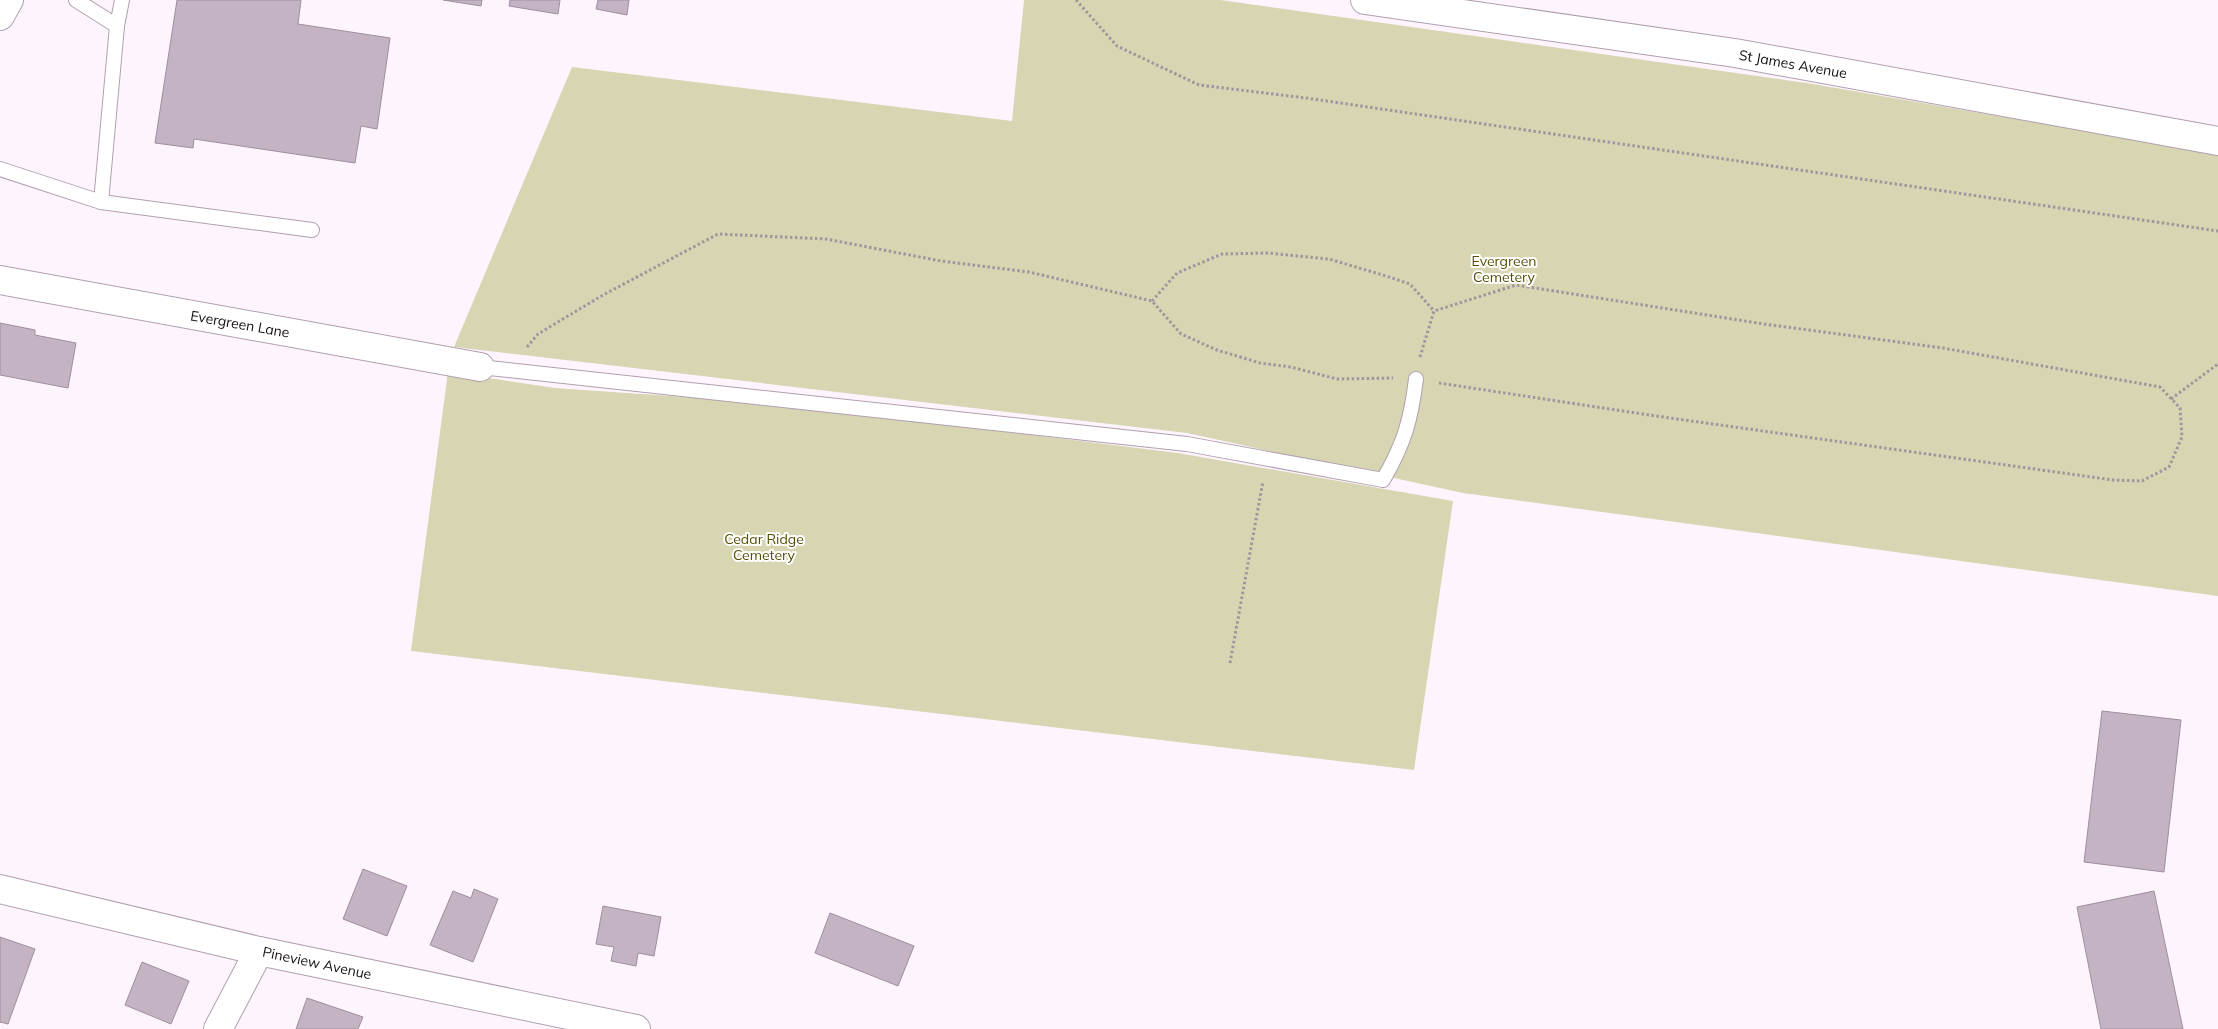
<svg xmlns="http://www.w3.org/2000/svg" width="2218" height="1029" viewBox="0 0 2218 1029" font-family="Mulish,sans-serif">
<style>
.green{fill:#d7d5b2}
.building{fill:#c4b3c2;stroke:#9f8f9e}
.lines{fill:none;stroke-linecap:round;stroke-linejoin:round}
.service-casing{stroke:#b0a0af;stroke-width:16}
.minor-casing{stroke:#b0a0af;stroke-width:30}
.tertiary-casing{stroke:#b0a0af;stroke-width:30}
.path{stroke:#9f979e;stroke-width:3;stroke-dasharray:2.5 2.5;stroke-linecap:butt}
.service{stroke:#fff;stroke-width:14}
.minor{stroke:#fff;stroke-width:28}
.tertiary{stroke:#fff;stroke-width:28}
.labels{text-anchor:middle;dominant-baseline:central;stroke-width:4;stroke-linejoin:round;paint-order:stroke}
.street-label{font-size:14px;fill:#140e13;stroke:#fff}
.park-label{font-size:14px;fill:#544f05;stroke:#fff}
</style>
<rect width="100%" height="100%" fill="#fef4fd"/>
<g class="green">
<polygon points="1024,0 1220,0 1807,83 2218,154 2218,596 1463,493 1187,433 454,347 572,67 1012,121"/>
<polygon points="448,372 555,388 773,403 1178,453 1453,501 1414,770 411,651"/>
</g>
<g class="building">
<polygon points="177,0 301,0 298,24 390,38 377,129 361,126 355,163 194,139 193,148 155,143"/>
<polygon points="443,0 482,0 481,6"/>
<polygon points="510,0 560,0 558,14 509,6"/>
<polygon points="598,0 629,0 627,15 596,9"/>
<polygon points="0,323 35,330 35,335 76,343 68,388 0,375"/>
<polygon points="2102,711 2181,720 2164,872 2084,862"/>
<polygon points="363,869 407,886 387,936 343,919"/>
<polygon points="474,889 498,899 473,962 430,945 453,891 471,898"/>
<polygon points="2154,891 2183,1029 2101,1029 2077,907"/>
<polygon points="603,906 661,917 654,956 638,953 636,966 611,961 614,947 596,944"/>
<polygon points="830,913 914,946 898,986 815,953"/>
<polygon points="0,937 35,949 8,1024 0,1022"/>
<polygon points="142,962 189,981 171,1024 125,1005"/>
<polygon points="307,998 363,1017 358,1029 296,1029"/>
</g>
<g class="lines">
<defs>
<g id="service">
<polyline points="117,26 122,0"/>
<polyline points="0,169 101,202 117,26 76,0"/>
<polyline points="101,202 312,230"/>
<path d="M480 367 1187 444 1383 480C1404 444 1411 420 1416 379"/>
</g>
<g id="minor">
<polyline points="1365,0 1735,53 2218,141"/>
<polyline points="0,280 480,367"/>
<polyline points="0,889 259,951 636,1029"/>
<polyline points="218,1029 259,951"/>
</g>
<polyline id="tertiary" points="0,16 9,0"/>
</defs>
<use href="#service" class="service-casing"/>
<use href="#minor" class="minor-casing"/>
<use href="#tertiary" class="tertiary-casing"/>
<g class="path">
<polyline points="1076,0 1117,46 1199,85 1306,98 2218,231"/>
<polyline points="1152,301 1177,273 1222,254 1268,253 1329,259 1386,276 1410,284 1434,311"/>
<polyline points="527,347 538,334 603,295 718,234 826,239 941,261 1029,272 1152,301 1181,334 1217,350 1260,363 1291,367 1337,379 1393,378"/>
<polyline points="1420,357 1434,311 1516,285 1764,324 1943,348 2160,387 2180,408 2182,437 2169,467 2142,481 2113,480 1656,416 1439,383"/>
<polyline points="2171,399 2218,364"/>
<polyline points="1230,663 1263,481"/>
</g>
<use href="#service" class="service"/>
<use href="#minor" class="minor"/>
<use href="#tertiary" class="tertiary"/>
</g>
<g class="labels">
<g class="street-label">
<text transform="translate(1793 64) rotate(10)">St James Avenue</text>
<text transform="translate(240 324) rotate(10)">Evergreen Lane</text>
<text transform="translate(317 963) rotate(12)">Pineview Avenue</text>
</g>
<g class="park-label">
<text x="1504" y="261">Evergreen<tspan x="1504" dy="16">Cemetery</tspan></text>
<text x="764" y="539">Cedar Ridge<tspan x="764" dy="16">Cemetery</tspan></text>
</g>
</g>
</svg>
